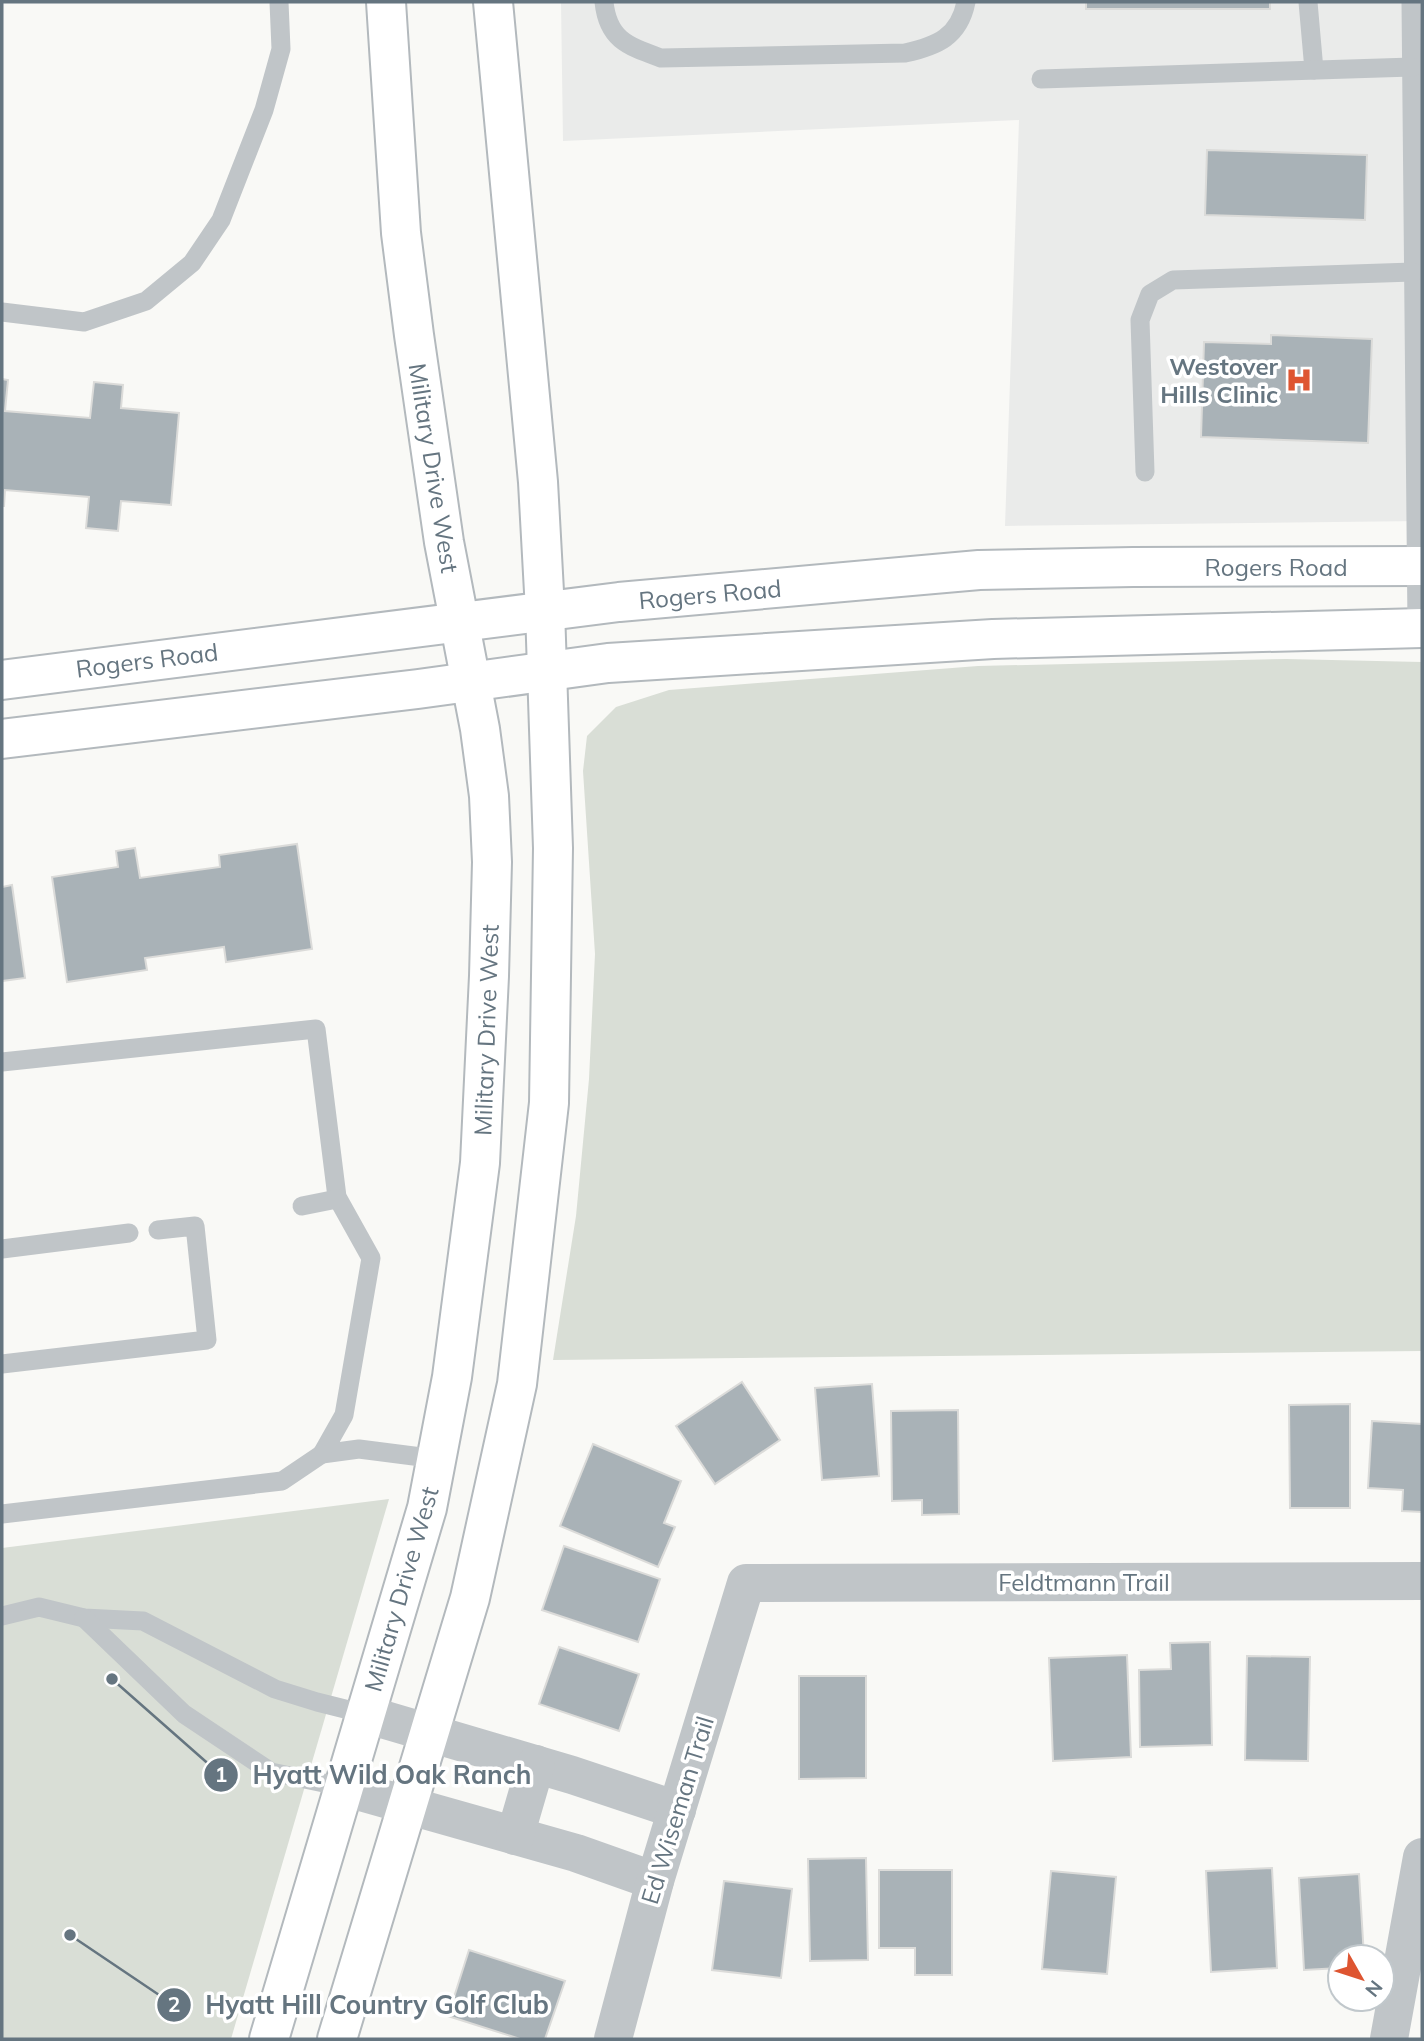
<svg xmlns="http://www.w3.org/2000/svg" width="1424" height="2041" viewBox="0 0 1424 2041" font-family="Mulish,sans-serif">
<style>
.built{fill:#eaebea}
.green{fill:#d9ded6}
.building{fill:#a9b2b7;stroke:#dbdbd9;stroke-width:2}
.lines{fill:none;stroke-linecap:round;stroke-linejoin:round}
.secondary-casing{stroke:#b3b9bd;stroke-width:42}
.lane{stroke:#c0c5c8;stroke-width:19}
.street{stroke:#c0c5c8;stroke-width:38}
.secondary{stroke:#fff;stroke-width:38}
.labels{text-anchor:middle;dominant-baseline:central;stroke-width:7;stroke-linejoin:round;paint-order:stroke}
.poi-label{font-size:24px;font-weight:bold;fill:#657580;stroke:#fff;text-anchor:end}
.street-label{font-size:24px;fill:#657580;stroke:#fff}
.leader{fill:none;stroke:#657580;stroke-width:2.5}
.callout-dot{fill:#657580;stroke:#fff;stroke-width:2.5}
.mark-label{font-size:21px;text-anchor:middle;font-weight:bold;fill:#fff}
.callout-label{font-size:26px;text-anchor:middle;font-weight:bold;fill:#657580;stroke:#fff;stroke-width:7;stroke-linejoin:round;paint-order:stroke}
</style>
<rect width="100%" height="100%" fill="#f9f9f6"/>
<polygon class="built" points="561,2 1422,2 1422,521 1005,526 1019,120 563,141"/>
<g class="green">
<polygon points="1286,659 1422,662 1422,1351 553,1360 576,1216 589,1079 595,954 583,771 587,736 616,707 669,690 978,666"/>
<polygon points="389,1499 231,2039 2,2039 2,1548"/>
</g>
<g class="building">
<rect x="1086" y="2" width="184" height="7"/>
<polygon points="1207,150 1367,155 1365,220 1205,215"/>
<polygon points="1271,335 1372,339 1368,443 1201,437 1204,342 1271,344"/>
<polygon points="2,379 8,380 5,411 90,418 94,382 123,385 121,408 179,413 171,505 121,501 118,531 86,528 89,497 5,490 4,506 2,506"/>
<polygon points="297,844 312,949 226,962 224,947 145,958 147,970 67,982 52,877 118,867 116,851 135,848 140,878 220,867 219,855"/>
<polygon points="12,885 25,978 2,981 2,887"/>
<polygon points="742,1382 780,1440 715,1484 676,1426"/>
<polygon points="872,1384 879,1476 822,1480 815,1388"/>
<polygon points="1350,1404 1350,1508 1290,1508 1289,1405"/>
<polygon points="958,1410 959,1514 922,1515 922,1500 892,1501 891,1411"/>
<polygon points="1372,1421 1422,1424 1422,1512 1402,1511 1403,1490 1368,1488"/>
<polygon points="593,1444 681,1481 664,1523 675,1527 658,1567 560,1526"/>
<polygon points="564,1546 660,1579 638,1642 542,1610"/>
<polygon points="1210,1642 1212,1745 1140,1747 1139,1670 1171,1669 1170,1643"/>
<polygon points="559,1647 639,1674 619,1731 539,1704"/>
<polygon points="1127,1655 1131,1757 1053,1761 1049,1658"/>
<polygon points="1247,1656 1310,1657 1308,1761 1245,1760"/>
<polygon points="799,1676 866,1676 866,1778 799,1779"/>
<polygon points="866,1858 868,1960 810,1961 808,1859"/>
<polygon points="1272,1868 1277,1968 1211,1972 1206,1871"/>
<polygon points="879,1870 952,1870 952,1975 915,1975 915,1948 879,1948"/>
<polygon points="1051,1871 1116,1877 1107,1974 1042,1969"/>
<polygon points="1359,1874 1364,1957 1340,1957 1340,1968 1304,1970 1299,1878"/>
<polygon points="724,1881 792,1889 781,1978 712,1970"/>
<polygon points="469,1950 565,1981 545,2039 520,2039 448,2016"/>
</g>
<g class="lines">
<defs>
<g id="secondary">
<polyline points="2,680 619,602 979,570 1133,567 1422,566"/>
<polyline points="2,739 418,689 608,663 993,639 1422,628"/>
<polyline points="269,2039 427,1508 452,1377 480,1163 489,976 492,862 489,796 480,729 444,542 414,335 401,233 386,2"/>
<polyline points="337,2039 470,1598 517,1384 549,1103 553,848 545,610 538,482 493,2"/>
</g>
</defs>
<use href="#secondary" class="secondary-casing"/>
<g class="lane">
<path d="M604 2C608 40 628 46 661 58L905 53C937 46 959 37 966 2"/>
<polyline points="1308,2 1314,70"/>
<polyline points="1411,2 1417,627"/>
<polyline points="1041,79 1412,67"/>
<polyline points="2,312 84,322 146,301 192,263 221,220 264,110 281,49 279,2"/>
<polyline points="1145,472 1140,320 1150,294 1173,280 1413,272"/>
<polyline points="2,1062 316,1029 337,1197 371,1258 344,1415 322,1454 359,1449 437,1459"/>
<polyline points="302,1206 337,1199"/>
<polyline points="2,1249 129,1233"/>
<polyline points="2,1364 207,1340 195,1226 158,1230"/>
<polyline points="2,1514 282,1481 322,1454"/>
<polyline points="2,1616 39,1607 84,1618 143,1621 275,1689 317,1702 365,1714"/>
<polyline points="84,1618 184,1714 271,1772 343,1787"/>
</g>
<g class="street">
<polyline points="365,1714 572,1775 677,1810"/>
<polyline points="343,1787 576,1853 655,1881"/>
<polyline points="515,1836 536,1764"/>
<polyline points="613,2039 655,1881 746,1583 1422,1581"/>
<polyline points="1389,2039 1422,1857"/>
</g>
<use href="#secondary" class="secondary"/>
</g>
<defs>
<symbol id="hospital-bare" viewBox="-9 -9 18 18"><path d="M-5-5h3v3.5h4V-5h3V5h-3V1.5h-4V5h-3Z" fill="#de5531" stroke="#fff" stroke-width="2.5" paint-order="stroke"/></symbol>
</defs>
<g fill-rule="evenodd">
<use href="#hospital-bare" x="1280" y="361" width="38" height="38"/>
</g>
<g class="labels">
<g class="poi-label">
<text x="1278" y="366">Westover<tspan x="1278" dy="28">Hills Clinic</tspan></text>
</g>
<g class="street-label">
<text transform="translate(434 468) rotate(81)">Military Drive West</text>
<text x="1276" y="567">Rogers Road</text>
<text transform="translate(710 594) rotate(-5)">Rogers Road</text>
<text transform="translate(147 660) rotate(-7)">Rogers Road</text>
<text transform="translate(486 1030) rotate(-88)">Military Drive West</text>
<text x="1084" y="1582">Feldtmann Trail</text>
<text transform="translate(401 1589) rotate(-74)">Military Drive West</text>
<text transform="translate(677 1810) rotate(-73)">Ed Wiseman Trail</text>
</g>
</g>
<path class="leader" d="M112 1679L221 1775M70 1935L174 2005"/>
<g class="callout-dot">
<circle cx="112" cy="1679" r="7"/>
<circle cx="70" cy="1935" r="7"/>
<circle cx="221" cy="1775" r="18"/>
<circle cx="174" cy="2005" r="18"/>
</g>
<g class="mark-label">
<text x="221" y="1782">1</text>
<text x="174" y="2012">2</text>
</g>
<g class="callout-label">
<text x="392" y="1784">Hyatt Wild Oak Ranch</text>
<text x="377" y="2014">Hyatt Hill Country Golf Club</text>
</g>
<rect width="1424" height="2041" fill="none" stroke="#657580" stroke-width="7"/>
<g transform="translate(1361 1978) rotate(129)"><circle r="33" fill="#ffffff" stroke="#c1c8cc" stroke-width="2"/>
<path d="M0-5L12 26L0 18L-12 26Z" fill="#de5531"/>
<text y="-10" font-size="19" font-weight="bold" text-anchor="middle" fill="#657580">N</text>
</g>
</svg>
